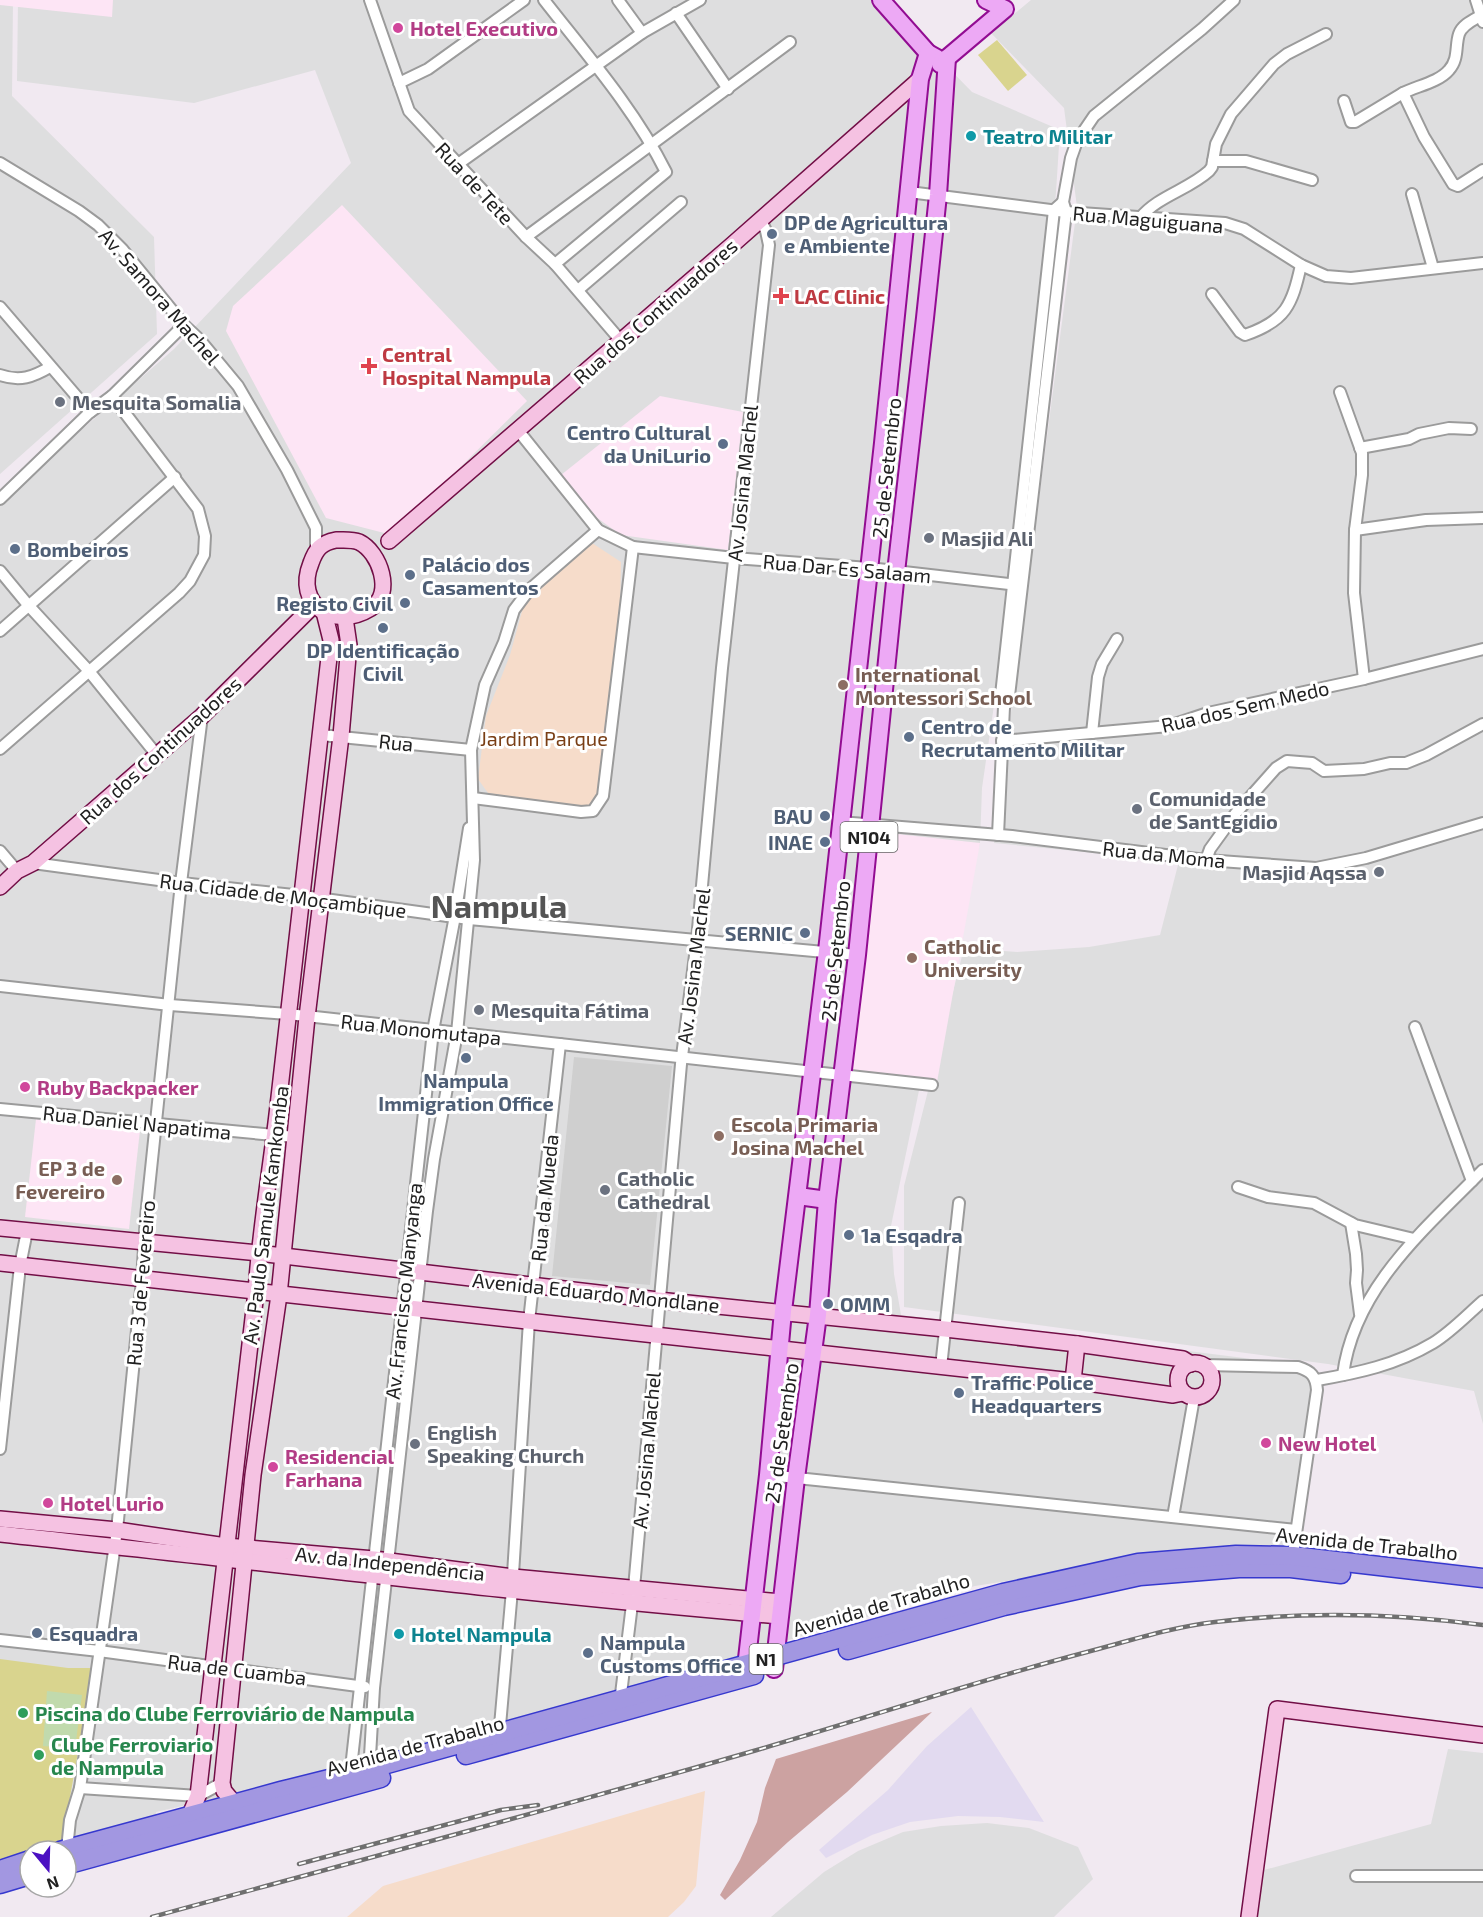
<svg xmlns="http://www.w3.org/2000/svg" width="1483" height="1917" viewBox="0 0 1483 1917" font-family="'Exo 2',sans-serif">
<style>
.residential{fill:#dededf}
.commercial{fill:#e2daf0}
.education{fill:#fde5f5}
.religious{fill:#cfcfcf}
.forest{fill:#cca2a1}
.park{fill:#f6dcca}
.pitch{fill:#d9d48e}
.water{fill:#c1daad}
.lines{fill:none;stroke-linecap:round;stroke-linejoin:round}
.street-casing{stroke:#9b9b9b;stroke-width:14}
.secondary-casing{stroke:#720e46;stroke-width:18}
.primary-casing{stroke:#920c92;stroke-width:20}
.highway-casing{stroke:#3638ce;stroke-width:21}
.street{stroke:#fff;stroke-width:10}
.secondary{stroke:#f5c2e2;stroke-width:15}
.primary{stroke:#eda9f5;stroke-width:16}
.highway{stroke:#a297e1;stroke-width:18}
.rail-casing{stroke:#6f6f6f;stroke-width:4.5}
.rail{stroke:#fff;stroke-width:2;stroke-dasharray:7;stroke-linecap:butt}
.hotel-dot{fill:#d1479c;stroke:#fff;stroke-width:2}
.culture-dot{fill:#0f9aa8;stroke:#fff;stroke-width:2}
.service-dot{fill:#5c6f8a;stroke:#fff;stroke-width:2}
.health-dot{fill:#e0444e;stroke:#fff;stroke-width:2}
.worship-dot{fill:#6b7280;stroke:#fff;stroke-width:2}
.education-dot{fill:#8d6e63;stroke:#fff;stroke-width:2}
.leisure-dot{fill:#2e9e5b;stroke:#fff;stroke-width:2}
.labels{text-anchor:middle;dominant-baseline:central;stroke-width:6;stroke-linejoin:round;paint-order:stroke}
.shield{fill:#fff;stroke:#646464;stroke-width:1.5}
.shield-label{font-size:18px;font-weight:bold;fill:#212121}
.hotel-label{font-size:20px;font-weight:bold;fill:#b23c85;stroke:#fff;text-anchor:start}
.culture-label{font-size:20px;font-weight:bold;fill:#0d838f;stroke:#fff;text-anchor:start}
.street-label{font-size:20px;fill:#212121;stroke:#fff}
.service-label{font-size:20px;font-weight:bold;fill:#4e5e75;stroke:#fff;text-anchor:start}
.health-label{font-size:20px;font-weight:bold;fill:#be3a42;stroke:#fff;text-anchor:start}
.worship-label{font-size:20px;font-weight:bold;fill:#5b616d;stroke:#fff;text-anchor:start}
.education-label{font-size:20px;font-weight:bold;fill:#785e54;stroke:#fff;text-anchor:start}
.park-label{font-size:20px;fill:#793e15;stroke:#fff}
.leisure-label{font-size:20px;font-weight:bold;fill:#27864d;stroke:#fff;text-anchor:start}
.town-label{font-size:32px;font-weight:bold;fill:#545454;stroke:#fff}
</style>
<rect width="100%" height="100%" fill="#f1e9f1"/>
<g class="residential">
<polygon points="0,0 13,0 12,96 154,237 157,334 0,474"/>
<polygon points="18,0 882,0 972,92 1060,130 1046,346 982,788 980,843 935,1013 891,1226 894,1274 901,1315 1315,1367 1289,1545 1176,1554 975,1586 795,1638 472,1740 156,1812 160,1829 66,1851 30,1851 0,1872 0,501 174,349 351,163 315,70 194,103 17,81"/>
<polygon points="1031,0 1483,0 1483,1424 1474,1391 1328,1364 904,1307 904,1186 964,948 1017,952 1089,947 1160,935 1179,861 994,843 1077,207 1064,108 991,33"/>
<polygon points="1448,1749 1483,1753 1483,1917 1252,1917 1257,1872 1431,1824"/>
<polygon points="987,1823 1029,1828 1078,1847 1093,1879 1054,1917 771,1917 824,1872 858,1851 903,1832 941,1826"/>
</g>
<polygon class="commercial" points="971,1707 1044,1822 1000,1817 958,1816 910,1822 872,1835 826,1858 819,1850 888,1790 927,1746"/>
<g class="education">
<polygon points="0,0 113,0 112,17 0,5"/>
<polygon points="342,205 527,401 392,535 326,518 226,331 233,306"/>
<polygon points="660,396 743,412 728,550 621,535 586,510 561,475"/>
<polygon points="878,832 980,843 937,1082 852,1073"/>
<polygon points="36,1119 140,1130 129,1229 25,1217"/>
</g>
<polygon class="religious" points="574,1057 672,1066 650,1285 552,1276"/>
<polygon class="forest" points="932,1712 847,1792 788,1842 725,1900 720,1895 740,1860 757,1822 765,1788 776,1759"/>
<g class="park">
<polygon points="592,543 621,562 620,612 597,796 588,806 555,804 488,793 478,779 486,716 510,655 524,604"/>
<polygon points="705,1791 696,1886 684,1902 668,1917 347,1917 383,1886"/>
</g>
<g class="pitch">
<polygon points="997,40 1027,75 1008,91 978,55"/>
<polygon points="0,1659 68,1668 93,1668 62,1842 0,1861"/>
</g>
<polygon class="water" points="47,1691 82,1695 75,1749 43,1746"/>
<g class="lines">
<defs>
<g id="street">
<polyline points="370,0 409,111 526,237 555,264 621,341"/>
<path d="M544 0C587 55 635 110 666 172L555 264"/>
<polyline points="618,0 642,33"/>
<polyline points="1476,0 1483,22"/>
<polyline points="676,13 728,89"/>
<path d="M1480 16C1473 20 1462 25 1459 34 1455 46 1459 59 1449 70 1439 82 1417 86 1403 93L1424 137 1453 184 1458 186 1483 170"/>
<polyline points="399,83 428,69 524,0"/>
<polyline points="1344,101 1351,122 1355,122 1403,93"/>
<polyline points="1213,161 1246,161 1312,180"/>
<polyline points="0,163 79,211 98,225 122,249 184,325 199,339 238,386 287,470 316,528 316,549"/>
<polyline points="458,164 642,33 700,0"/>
<polyline points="909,192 1066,212 1225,223 1244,229 1301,265 1326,276 1351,278 1483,263"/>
<polyline points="1412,194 1433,268"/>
<path d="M1140 218C1158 196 1188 190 1209 171L1212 167 1216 144 1231 114 1274 64 1287 54 1326 34"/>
<polyline points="526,237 790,42"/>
<polyline points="578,290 681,202"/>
<path d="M1212 294 1240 332 1245 335C1286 321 1292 305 1301 265"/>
<polyline points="0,307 90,412"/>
<path d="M0 375C20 382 33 377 50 367"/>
<polyline points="1340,392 1362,453 1362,475 1355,530 1354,593 1364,679"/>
<polyline points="517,429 598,530 633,547 734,558 869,568 1018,585"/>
<polyline points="1360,448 1409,439 1419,434 1449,428 1471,429"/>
<polyline points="0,499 89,413 112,396 184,325"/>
<polyline points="1355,530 1426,520 1483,518"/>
<polyline points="0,571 29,606 88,670 156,754"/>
<polyline points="0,631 175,477"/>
<polyline points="1004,707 1009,696 1066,212 1063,202 1071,158 1077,141 1094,116 1202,29 1234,0"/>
<polyline points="1092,733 1098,677 1102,664 1117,639"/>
<polyline points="321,735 471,750"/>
<polyline points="1002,741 1169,726 1208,713 1364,679 1483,649"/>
<polyline points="0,749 179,593 190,581 204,555 205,536 198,509 112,396"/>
<polyline points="473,798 581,812 593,811 603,796 633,547"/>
<polyline points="840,822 1012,836 1206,860 1316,868 1366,858 1483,823"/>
<polyline points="998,835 1004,707 1001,695 1054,210 1063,202"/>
<polyline points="0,851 17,871"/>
<polyline points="1206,860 1210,849 1236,813 1276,768 1287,761 1312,763 1324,771 1364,769 1390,763 1406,763 1426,755 1483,724"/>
<polyline points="33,863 181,883 303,896 469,919 857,955"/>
<polyline points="0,986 170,1005 288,1014 932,1085"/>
<polyline points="1415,1027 1472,1181"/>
<polyline points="0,1109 295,1137"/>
<polyline points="1238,1187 1268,1197 1314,1203 1355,1225 1414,1239"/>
<polyline points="1351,1223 1356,1254 1357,1270 1356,1283 1360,1314"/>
<path d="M1205 1365 1298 1367C1311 1371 1316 1376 1317 1390L1292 1561"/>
<polyline points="941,1367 959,1203"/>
<path d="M1343 1375C1354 1288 1425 1229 1483 1170"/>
<path d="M1317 1380C1358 1373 1396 1365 1433 1343 1451 1332 1467 1315 1483 1301"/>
<polyline points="0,1449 20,1266 27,1231"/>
<polyline points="768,1475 1296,1530"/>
<polyline points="1173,1517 1194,1398"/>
<polyline points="0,1640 99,1651 365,1687"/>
<polyline points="620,1702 634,1588 681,1064 697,940 722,668 769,245 766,231 761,220"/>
<polyline points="499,1737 512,1590 529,1321 560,1044"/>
<polyline points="369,1773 374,1688 427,1211 434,1159 457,1033 474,860 471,750 485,685 504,642 514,610 529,590 598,530"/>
<polyline points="350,1777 433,1031 455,916 469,828"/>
<polyline points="80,1788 198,1796 222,1783"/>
<polyline points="67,1849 70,1820 80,1788 117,1530 142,1280 146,1217 181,883 202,716"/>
<polyline points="1356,1876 1483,1876"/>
</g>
<g id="secondary">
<path d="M336 540C343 540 352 539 359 542 380 552 394 594 371 608 334 631 294 605 311 563 316 549 321 543 336 540Z"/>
<polyline points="389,541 732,245 920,79"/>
<polyline points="0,887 17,871 33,863 202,716 314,605"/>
<polyline points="0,1228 258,1253 658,1300 945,1329 1077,1344 1183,1359 1191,1364"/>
<polyline points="0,1263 1073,1381 1173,1395 1183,1393"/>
<circle cx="1195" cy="1380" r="17"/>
<polyline points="1073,1381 1077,1344"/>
<polyline points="0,1519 117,1530 226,1546 374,1559 513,1577 781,1602"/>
<path d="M0 1534C260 1562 519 1594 780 1616"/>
<polyline points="235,1804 224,1791 222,1783 253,1475 279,1295 307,1017 341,736 349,645 345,618"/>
<path d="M189 1817 198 1796 256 1292C260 1229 271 1168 278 1106 295 951 314 796 331 640L324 612"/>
<polyline points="1249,1917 1277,1709 1483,1735"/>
</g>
<g id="primary">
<polyline points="881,0 928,53 937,58"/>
<polyline points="940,64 1005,9 986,0"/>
<polyline points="798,1196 827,1200"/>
<polyline points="774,1669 796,1478 818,1315 827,1200 857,955 896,572 925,318 938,195 947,58"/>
<polyline points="745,1676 768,1475 783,1311 827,951 883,443 920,79 928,53"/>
</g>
<g id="highway">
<polyline points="848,1650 1004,1606 1140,1576 1239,1568 1291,1568 1341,1574"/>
<polyline points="466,1755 754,1675"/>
<polyline points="60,1851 281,1791 369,1769 1003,1593 1138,1563 1236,1555 1293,1556 1483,1578"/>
<polyline points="66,1865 381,1778"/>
<polyline points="0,1870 30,1860"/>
<polyline points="0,1884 30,1875"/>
</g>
</defs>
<use href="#street" class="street-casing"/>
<use href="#secondary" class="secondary-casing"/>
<use href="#primary" class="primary-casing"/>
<use href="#highway" class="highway-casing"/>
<use href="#street" class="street"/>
<use href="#secondary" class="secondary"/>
<use href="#primary" class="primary"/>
<use href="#highway" class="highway"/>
<defs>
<g id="rail">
<polyline points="299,1864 501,1810 538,1805"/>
<path d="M152 1917C354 1862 556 1808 757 1750 867 1718 976 1681 1087 1652 1129 1641 1172 1627 1215 1622 1307 1611 1392 1613 1483 1625"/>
</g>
</defs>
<use href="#rail" class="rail-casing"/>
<use href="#rail" class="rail"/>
</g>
<g class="hotel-dot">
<circle cx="398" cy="28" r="6"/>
<circle cx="25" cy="1087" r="6"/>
<circle cx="1266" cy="1443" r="6"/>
<circle cx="273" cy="1467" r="6"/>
<circle cx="48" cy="1503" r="6"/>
</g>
<g class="culture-dot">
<circle cx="971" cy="136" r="6"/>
<circle cx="399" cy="1634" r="6"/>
</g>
<g class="service-dot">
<circle cx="772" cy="234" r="6"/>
<circle cx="723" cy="444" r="6"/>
<circle cx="15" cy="549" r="6"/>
<circle cx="410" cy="575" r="6"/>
<circle cx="405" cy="603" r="6"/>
<circle cx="383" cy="628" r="6"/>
<circle cx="909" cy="737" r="6"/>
<circle cx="825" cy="816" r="6"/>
<circle cx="825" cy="842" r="6"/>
<circle cx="805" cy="933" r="6"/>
<circle cx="466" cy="1058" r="6"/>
<circle cx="849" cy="1235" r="6"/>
<circle cx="828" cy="1304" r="6"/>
<circle cx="959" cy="1393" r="6"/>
<circle cx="37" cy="1633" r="6"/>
<circle cx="588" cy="1653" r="6"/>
</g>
<g class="health-dot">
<path d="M778 287h6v6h6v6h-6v6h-6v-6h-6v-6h6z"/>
<path d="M366 357h6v6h6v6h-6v6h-6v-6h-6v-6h6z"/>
</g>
<g class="worship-dot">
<circle cx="60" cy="402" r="6"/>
<circle cx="929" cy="538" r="6"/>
<circle cx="1137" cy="809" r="6"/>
<circle cx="1379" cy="872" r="6"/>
<circle cx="479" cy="1010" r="6"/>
<circle cx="605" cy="1190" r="6"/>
<circle cx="415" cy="1444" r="6"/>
</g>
<g class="education-dot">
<circle cx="843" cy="685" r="6"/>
<circle cx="912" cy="958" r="6"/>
<circle cx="719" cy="1136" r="6"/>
<circle cx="117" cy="1180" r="6"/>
</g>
<g class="leisure-dot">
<circle cx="23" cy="1713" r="6"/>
<circle cx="39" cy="1755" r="6"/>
</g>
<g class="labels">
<g class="shield">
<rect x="840.5" y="822" width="57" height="30" rx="4.5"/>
<rect x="749.5" y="1644" width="33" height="30" rx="4.5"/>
</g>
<g class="shield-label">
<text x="869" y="837">N104</text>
<text x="766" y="1659">N1</text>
</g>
<g class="hotel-label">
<text x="410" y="28">Hotel Executivo</text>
<text x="37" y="1087">Ruby Backpacker</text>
<text x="1278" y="1443">New Hotel</text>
<text x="285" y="1456">Residencial<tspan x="285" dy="23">Farhana</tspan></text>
<text x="60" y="1503">Hotel Lurio</text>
</g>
<g class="culture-label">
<text x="983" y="136">Teatro Militar</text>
<text x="411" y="1634">Hotel Nampula</text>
</g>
<g class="street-label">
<text transform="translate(475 183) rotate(47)">Rua de Tete</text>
<text transform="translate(1148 219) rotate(5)">Rua Maguiguana</text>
<text transform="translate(160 296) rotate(49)">Av. Samora Machel</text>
<text transform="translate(655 311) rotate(-41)">Rua dos Continuadores</text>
<text transform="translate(886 468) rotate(-84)">25 de Setembro</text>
<text transform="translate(742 483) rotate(-84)">Av. Josina Machel</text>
<text transform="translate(847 568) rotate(5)">Rua Dar Es Salaam</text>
<text transform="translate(1245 706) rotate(-13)">Rua dos Sem Medo</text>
<text transform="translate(396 742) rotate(6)">Rua</text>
<text transform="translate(160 750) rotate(-42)">Rua dos Continuadores</text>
<text transform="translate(1164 854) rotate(6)">Rua da Moma</text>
<text transform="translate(283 895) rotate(7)">Rua Cidade de Moçambique</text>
<text transform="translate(835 951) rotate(-84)">25 de Setembro</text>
<text transform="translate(693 966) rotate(-83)">Av. Josina Machel</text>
<text transform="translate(421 1029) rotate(6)">Rua Monomutapa</text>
<text transform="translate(137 1122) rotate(6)">Rua Daniel Napatima</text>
<text transform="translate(544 1198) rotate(-84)">Rua da Mueda</text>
<text transform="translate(265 1215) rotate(-83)">Av. Paulo Samule Kamkomba</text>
<text transform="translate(140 1283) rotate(-85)">Rua 3 de Fevereiro</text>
<text transform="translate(403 1291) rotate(-84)">Av. Francisco Manyanga</text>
<text transform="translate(596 1292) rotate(6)">Avenida Eduardo Mondlane</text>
<text transform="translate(781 1433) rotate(-82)">25 de Setembro</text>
<text transform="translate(646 1450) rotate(-85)">Av. Josina Machel</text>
<text transform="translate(1367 1543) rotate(6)">Avenida de Trabalho</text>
<text transform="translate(390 1563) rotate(6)">Av. da Independência</text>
<text transform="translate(881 1604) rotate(-16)">Avenida de Trabalho</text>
<text transform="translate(237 1669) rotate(7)">Rua de Cuamba</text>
<text transform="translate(415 1745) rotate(-15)">Avenida de Trabalho</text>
</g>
<g class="service-label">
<text x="784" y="222">DP de Agricultura<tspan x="784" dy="23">e Ambiente</tspan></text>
<text x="711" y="432" text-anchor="end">Centro Cultural<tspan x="711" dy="23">da UniLurio</tspan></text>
<text x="27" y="549">Bombeiros</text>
<text x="422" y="564">Palácio dos<tspan x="422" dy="23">Casamentos</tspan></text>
<text x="393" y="603" text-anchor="end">Registo Civil</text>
<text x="383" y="650" text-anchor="middle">DP Identificação<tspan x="383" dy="23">Civil</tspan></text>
<text x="921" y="726">Centro de<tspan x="921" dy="23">Recrutamento Militar</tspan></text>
<text x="813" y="816" text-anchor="end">BAU</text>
<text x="813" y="842" text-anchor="end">INAE</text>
<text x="793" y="933" text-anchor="end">SERNIC</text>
<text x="466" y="1080" text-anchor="middle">Nampula<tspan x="466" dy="23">Immigration Office</tspan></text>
<text x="861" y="1235">1a Esqadra</text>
<text x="840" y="1304">OMM</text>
<text x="971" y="1382">Traffic Police<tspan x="971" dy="23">Headquarters</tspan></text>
<text x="49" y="1633">Esquadra</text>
<text x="600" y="1642">Nampula<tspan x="600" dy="23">Customs Office</tspan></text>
</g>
<g class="health-label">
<text x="794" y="296">LAC Clinic</text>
<text x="382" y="354">Central<tspan x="382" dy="23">Hospital Nampula</tspan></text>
</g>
<g class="worship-label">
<text x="72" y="402">Mesquita Somalia</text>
<text x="941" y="538">Masjid Ali</text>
<text x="1149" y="798">Comunidade<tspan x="1149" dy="23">de SantEgidio</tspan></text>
<text x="1367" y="872" text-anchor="end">Masjid Aqssa</text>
<text x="491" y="1010">Mesquita Fátima</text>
<text x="617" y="1178">Catholic<tspan x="617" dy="23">Cathedral</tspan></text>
<text x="427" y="1432">English<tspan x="427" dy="23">Speaking Church</tspan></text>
</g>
<g class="education-label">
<text x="855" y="674">International<tspan x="855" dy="23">Montessori School</tspan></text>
<text x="924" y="946">Catholic<tspan x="924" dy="23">University</tspan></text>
<text x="731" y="1124">Escola Primaria<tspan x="731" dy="23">Josina Machel</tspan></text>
<text x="105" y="1168" text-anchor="end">EP 3 de<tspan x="105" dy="23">Fevereiro</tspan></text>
</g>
<g class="park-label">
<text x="544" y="738">Jardim Parque</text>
</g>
<g class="leisure-label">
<text x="35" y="1713">Piscina do Clube Ferroviário de Nampula</text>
<text x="51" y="1744">Clube Ferroviario<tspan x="51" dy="23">de Nampula</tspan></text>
</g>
<g class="town-label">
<text x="499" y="905">Nampula</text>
</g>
</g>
<g transform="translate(48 1869) rotate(161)"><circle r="28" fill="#ffffff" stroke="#a6a6a6" stroke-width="1.5"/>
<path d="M0-4.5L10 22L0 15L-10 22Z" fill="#4b10c2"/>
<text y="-9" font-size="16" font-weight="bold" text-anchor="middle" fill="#212121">N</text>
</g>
</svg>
